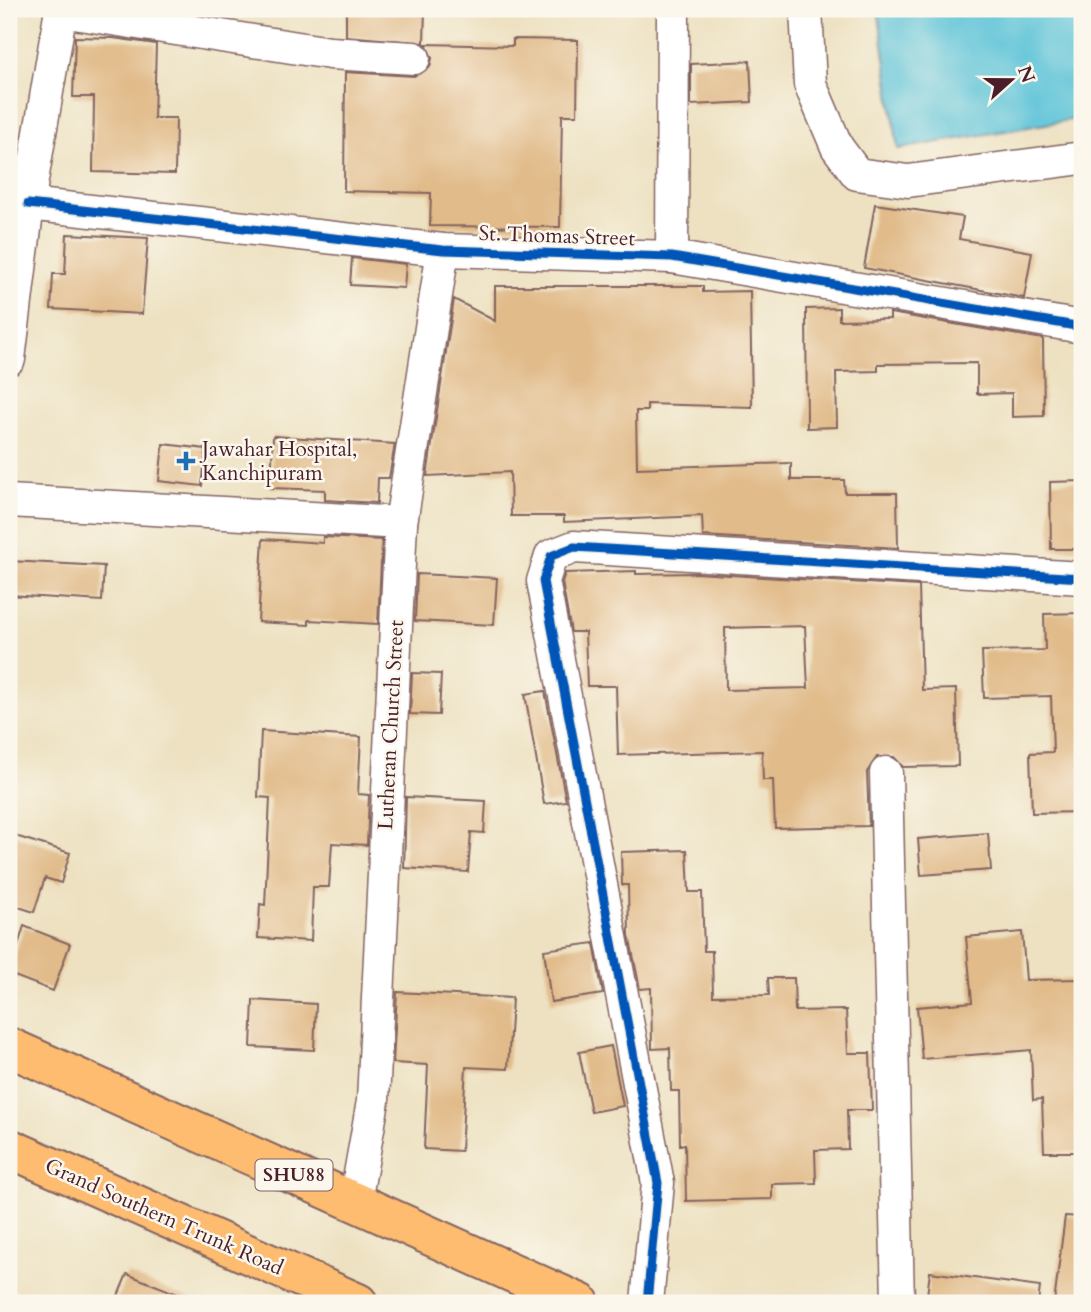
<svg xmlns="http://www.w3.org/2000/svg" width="1091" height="1312" viewBox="0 0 1091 1312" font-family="Cardo,serif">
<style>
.water{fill:#5bc3d8;stroke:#527182;stroke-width:2}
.building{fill:#e1bb8a;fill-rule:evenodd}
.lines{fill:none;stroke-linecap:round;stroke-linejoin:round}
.minor-casing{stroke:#836360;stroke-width:35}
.primary-casing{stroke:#836360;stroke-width:42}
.minor{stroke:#fff;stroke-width:32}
.primary{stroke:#fdbc70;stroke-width:38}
.cycleway-casing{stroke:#fbf7ec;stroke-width:13}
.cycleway{stroke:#0057b8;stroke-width:9}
.poi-dot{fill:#1f6fb2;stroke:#fbf7ec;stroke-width:2.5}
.labels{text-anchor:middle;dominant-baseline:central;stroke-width:5;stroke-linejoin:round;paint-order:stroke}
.shield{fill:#fbf7ec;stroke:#7f6065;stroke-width:2}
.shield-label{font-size:19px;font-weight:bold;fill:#4a1f2b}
.street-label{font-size:21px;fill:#4a1f2b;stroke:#fbf7ec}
.poi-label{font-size:21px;fill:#4a1f2b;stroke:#fbf7ec;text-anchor:start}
</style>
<rect width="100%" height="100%" fill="#fbf7ec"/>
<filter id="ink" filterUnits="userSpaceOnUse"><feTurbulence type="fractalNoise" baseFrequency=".0143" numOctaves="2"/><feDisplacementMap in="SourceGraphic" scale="14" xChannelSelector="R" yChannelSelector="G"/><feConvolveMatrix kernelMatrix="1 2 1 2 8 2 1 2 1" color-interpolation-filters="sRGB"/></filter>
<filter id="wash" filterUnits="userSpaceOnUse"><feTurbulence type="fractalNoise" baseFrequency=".00686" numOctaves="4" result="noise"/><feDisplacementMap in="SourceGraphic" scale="28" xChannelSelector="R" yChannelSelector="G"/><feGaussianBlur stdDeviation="1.57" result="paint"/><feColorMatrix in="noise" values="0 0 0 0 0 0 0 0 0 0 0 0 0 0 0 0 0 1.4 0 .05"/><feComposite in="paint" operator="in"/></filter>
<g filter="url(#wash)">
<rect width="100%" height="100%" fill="#ede1c1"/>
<polygon class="water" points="878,9 1082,9 1082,118 898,149"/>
<g id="blocks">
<g class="building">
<polygon points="346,9 425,9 424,43 346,36"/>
<polygon points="75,37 113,38 156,44 154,118 176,118 175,174 93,172 94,97 73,97"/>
<polygon points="513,39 578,40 577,115 562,115 560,227 430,226 431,193 344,191 345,72 414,76 430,67 432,58 426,44 513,46"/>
<polygon points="750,61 752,102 691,105 691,64"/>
<polygon points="875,204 963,217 959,239 1032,252 1024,298 864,268"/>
<polygon points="67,234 148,238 142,314 51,309 53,274 65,274"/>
<polygon points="352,258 406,264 404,288 350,285"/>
<polygon points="495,286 703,286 703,292 750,291 752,407 647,404 647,411 636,411 637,468 791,463 791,480 844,480 845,493 897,493 898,548 703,536 702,516 564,522 564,516 511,516 510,472 427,476 454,299 495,321"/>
<polygon points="839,308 839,320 890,319 890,313 1043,339 1044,416 1012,417 1012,393 977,394 977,363 878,364 878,371 836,372 837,427 807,428 806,309"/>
<polygon points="273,436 395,444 389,478 378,478 377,503 325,500 325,490 271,488"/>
<polygon points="163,444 206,449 202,486 159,481"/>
<polygon points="1082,481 1082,549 1051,549 1050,482"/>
<polygon points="323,537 382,540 378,624 309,620 309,625 258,622 263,539 323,543"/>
<polygon points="9,561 104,566 102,601 9,595"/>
<path d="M636 571V574L696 573 919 586 922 690 956 689 958 766 903 767 894 757H877L867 772 869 826 775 828 773 780H763L762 751 618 755 616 686H587L585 632H571L562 582 565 573ZM805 626 808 688 726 690 725 628Z"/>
<polygon points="417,574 497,578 494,625 415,621"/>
<polygon points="1082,613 1082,812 1032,813 1030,753 1053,752 1051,696 984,698 982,651 1045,650 1044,614"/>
<polygon points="412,673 441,674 439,715 410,714"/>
<polygon points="545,691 566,801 544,804 525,694"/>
<polygon points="261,731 361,737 358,794 369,795 367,845 332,843 329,887 313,887 311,941 258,938 260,904 265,905 270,798 258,797"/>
<polygon points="406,797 486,801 484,833 471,832 468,872 404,868"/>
<polygon points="988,833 991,870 921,875 918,839"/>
<polygon points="9,834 70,853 61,883 45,878 34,912 9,904"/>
<polygon points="687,850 689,892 702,892 704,951 712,951 713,996 769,995 768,978 794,978 795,1011 846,1010 848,1053 870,1053 872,1110 847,1110 848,1149 815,1150 816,1183 772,1184 772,1199 686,1201 685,1144 680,1145 679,1091 671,1091 670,1048 652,1049 651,988 640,989 629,935 628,885 622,885 621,852"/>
<polygon points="24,926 70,944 53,991 9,974"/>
<polygon points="1022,932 1026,980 1082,979 1082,1152 1044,1152 1042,1099 1033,1100 1031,1050 922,1059 917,1007 972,1002 966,937"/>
<polygon points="594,943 603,994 551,1002 544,950"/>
<polygon points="397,992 512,998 508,1069 466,1067 461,1151 424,1149 428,1065 393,1063"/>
<polygon points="253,1000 316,1004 314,1050 251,1047"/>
<polygon points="611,1046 623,1106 591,1112 579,1052"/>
<polygon points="1065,1216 1082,1217 1082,1303 1054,1303"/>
<polygon points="930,1272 1040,1287 1038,1303 926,1303"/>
<polygon points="127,1274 198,1302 197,1303 115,1303"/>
</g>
</g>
</g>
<g filter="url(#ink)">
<use href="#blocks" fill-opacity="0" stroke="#836360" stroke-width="2"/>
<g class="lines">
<defs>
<g id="minor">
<polyline points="806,9 810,84 837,147 857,174 908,181 1082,158"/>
<polyline points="61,11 330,53 414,58"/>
<polyline points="28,204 443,250 672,257 1082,327"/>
<polyline points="672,257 673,9"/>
<polyline points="9,359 28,204 61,9"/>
<polyline points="9,501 401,523"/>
<polyline points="886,773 898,1303"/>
<polyline points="355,1202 373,1101 401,523 443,250"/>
<polyline points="647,1303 658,1183 543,581 551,556 574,547 1082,578"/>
</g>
<g id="primary">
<polyline points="9,1047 580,1303"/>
<polyline points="9,1148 358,1303"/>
</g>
</defs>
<use href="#minor" class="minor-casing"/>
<use href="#primary" class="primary-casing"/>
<use href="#minor" class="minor"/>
<use href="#primary" class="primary"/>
<defs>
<g id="cycleway">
<polyline points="28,204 443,250 672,257 1082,327"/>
<polyline points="647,1303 658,1183 543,581 551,556 574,547 1082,578"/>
</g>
</defs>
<use href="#cycleway" class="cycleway-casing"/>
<use href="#cycleway" class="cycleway"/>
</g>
</g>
<path class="poi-dot" d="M182.5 450.5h7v7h7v7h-7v7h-7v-7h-7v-7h7z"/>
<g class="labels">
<rect class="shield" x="255.5" y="1159.5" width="77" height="31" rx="5"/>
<g class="shield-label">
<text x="294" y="1175">SHU88</text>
</g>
<g class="street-label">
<text transform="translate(557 236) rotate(2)">St. Thomas Street</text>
<text transform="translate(391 725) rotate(-87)">Lutheran Church Street</text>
<text transform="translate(164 1217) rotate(24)">Grand Southern Trunk Road</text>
</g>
<g class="poi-label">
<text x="202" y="449">Jawahar Hospital,<tspan x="202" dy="24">Kanchipuram</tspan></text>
</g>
</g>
<rect width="1091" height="1312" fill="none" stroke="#fbf7ec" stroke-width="35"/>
<g transform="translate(1011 80) rotate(69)" stroke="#fbf7ec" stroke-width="5" paint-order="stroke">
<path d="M0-5L12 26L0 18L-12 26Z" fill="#4a1f2b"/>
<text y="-10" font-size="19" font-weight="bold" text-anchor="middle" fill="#4a1f2b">N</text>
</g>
</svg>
